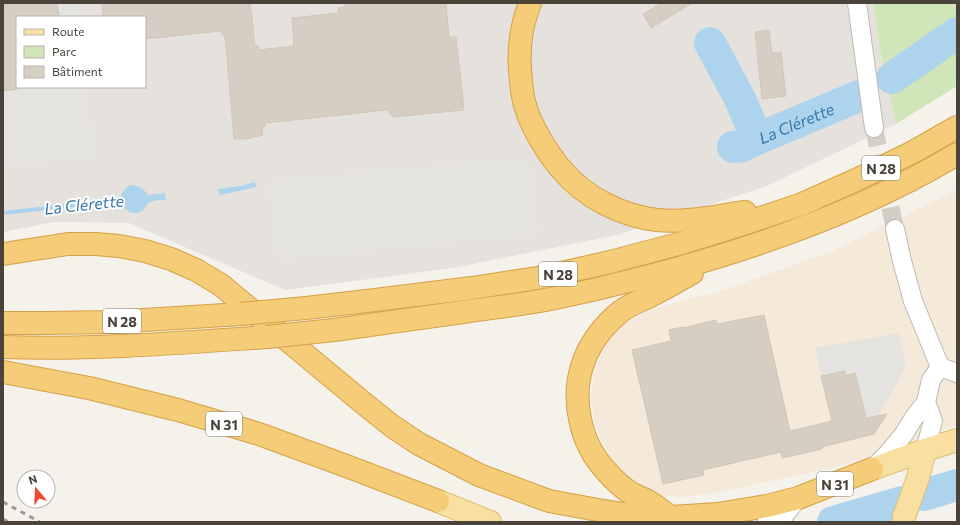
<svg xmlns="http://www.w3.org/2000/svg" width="960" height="525" viewBox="0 0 960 525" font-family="Commissioner,sans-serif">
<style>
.commercial{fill:#f5e9da}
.industrial{fill:#e5e2dd;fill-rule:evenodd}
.green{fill:#d1e6b8}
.parking{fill:#e4e3e0}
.water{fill:#add3ed}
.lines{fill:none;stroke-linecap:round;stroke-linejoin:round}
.river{stroke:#add3ed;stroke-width:32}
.building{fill:#d6cec2;stroke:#d1c6b6}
.minor-tunnel{stroke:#d3cfc8;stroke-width:18;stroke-dasharray:18 9;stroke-linecap:butt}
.minor-casing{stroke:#c0baaf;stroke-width:20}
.major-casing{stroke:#debe72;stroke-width:24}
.highway-casing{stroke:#d5a146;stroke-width:24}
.minor{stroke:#fff;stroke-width:18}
.major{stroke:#f8e0a2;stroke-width:22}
.highway{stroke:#f5cc77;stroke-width:22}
.rail{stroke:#9a9a9a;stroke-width:3;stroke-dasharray:5 5;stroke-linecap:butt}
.highway-bridge-casing{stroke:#d5a146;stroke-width:24;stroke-linecap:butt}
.highway-bridge{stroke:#f5cc77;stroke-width:22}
.labels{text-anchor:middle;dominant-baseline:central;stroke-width:4;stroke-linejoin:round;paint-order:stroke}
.shield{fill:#fff;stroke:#807b75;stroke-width:1}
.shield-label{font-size:14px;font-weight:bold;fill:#49433a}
.water-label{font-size:16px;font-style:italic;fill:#3678a8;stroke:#fff}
</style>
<rect width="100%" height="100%" fill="#f5f2ec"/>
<polygon class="commercial" points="957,190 957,425 841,466 715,493 684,497 659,496 641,487 624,473 612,460 603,443 594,421 591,399 594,373 605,346 619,327 643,314 656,308 721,291 830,252"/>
<path class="industrial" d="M3 3H873L879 45 896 124 767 186 617 235 453 268 285 290 129 223 55 222 3 232ZM17 17H145V87H17Z"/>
<polygon class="green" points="873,3 957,3 957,86 896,124 879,45"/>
<g class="parking">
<polygon points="3,3 80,3 81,17 17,17 17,87 88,87 95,158 3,168"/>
<polygon points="559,3 581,3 565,13"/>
<polygon points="491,159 530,162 536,183 540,235 277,261 267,180"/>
<polygon points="899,333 906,367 878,416 866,418 855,373 845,371 821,376 815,348"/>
</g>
<g class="water">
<polygon points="255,182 256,187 231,193 219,195 218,189 241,186"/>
<path d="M133 185C140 186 144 189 148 195L165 193 166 200C161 200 155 200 150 202 146 204 146 207 144 209 135 218 124 211 121 202L3 215V211L120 198C122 192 125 186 133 185Z"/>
</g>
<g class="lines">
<g class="river">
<polyline points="710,43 740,99 757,139"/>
<polyline points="892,78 957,33"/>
<path id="s1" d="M733 147 742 146 757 139 859 96"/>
<polyline points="924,495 957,485"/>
<polyline points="833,522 902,502"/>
</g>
</g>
<g class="building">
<polygon points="3,3 57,3 59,17 17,17 17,89 3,91"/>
<polygon points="102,3 250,3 255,46 258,46 259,50 294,46 292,18 339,13 338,8 344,7 344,3 446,3 449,37 456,37 464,110 393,117 387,110 265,123 265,126 262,127 263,135 246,139 234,139 225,35 222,35 221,31 145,39 145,17 103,17"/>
<polygon points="662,3 692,3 651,28 643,14"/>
<polygon points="769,30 772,53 781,52 786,96 762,99 755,32"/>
<polygon points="764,315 790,431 832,421 821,376 845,371 846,375 855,373 866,418 887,414 874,434 822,447 822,449 782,458 781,452 703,470 704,475 663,484 632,350 671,341 669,330 683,327 683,328 716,320 717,324"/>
</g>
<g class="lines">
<polyline class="minor-tunnel" points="874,128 895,229"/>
<defs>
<g id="minor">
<polyline points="857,3 874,128"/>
<polyline points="895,229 902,261 913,301 940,367 957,373"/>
<polyline points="925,450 933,421 926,402"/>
<polyline points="873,468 888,453 904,434 913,419 926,402 931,380 940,367"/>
<polyline points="767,522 783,517 798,498"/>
</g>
<g id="major">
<polyline points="872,469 925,450 957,440"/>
<polyline points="438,501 490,522"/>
<polyline points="904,522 904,517 918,478 925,450"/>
</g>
<g id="highway">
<path d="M530 3C526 14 522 26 521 38 518 55 520 73 522 90 523 95 523 100 525 105 530 123 540 140 551 156 555 161 558 166 562 170 585 198 623 216 657 220 687 223 716 216 745 212"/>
<polyline points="3,254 68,244 96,244 119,246 145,251 171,259 196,270 221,285 367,406 392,426 419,444 479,475 549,501 598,510 624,514 652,517 671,517 718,514 767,506 798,498 872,469"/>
<polyline points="306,308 367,301 472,288 544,277 610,262 682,243 743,224 802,204 856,180 915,151 957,127"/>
<polyline points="3,323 45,323 112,322 241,314"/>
<path d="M334 330C379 324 425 317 470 311 498 307 527 304 555 298 596 290 638 279 679 268 776 241 871 206 957 154"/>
<path d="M3 347C91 350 179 343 267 337"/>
<polyline points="3,372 89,388 178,410 259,434 349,467 438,501"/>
<path d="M671 517C663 512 655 505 646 500 641 498 637 496 632 494 623 488 614 480 607 472 592 456 584 440 580 419 571 377 587 339 620 312 629 305 640 301 650 296 664 289 678 281 692 273"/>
</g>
</defs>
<use href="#minor" class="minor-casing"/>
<use href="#major" class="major-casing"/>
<use href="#highway" class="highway-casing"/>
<use href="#minor" class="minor"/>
<use href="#major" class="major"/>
<use href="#highway" class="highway"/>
<g class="rail">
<polyline points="3,502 40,522"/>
<polyline points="3,519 9,522"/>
</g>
<defs>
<g id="highway-bridge">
<polyline points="241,314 306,308"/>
<polyline points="267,337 334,330"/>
</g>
</defs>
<use href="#highway-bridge" class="highway-bridge-casing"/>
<use href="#highway-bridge" class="highway-bridge"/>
</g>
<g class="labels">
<g class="shield">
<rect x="862" y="156" width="38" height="24" rx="3"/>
<rect x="539" y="262" width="38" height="24" rx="3"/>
<rect x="103" y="309" width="38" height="24" rx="3"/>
<rect x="206" y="412" width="36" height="24" rx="3"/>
<rect x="817" y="472" width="36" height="24" rx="3"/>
</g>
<g class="shield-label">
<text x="881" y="168">N 28</text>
<text x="558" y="274">N 28</text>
<text x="122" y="321">N 28</text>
<text x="224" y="424">N 31</text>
<text x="835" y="484">N 31</text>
</g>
<g class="water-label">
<text stroke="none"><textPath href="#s1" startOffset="68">La Clérette</textPath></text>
<text transform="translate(84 204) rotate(-6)">La Clérette</text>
</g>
</g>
<rect width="960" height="525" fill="none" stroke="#49433a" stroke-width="8"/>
<rect x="16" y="16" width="130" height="72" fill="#ffffff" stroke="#b6b4b0"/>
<rect x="24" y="29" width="20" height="6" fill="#f8e0a2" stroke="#b6b4b0"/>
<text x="52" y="36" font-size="12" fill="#49433a">Route</text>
<rect x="24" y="46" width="20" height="12" fill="#d1e6b8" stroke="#b6b4b0"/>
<text x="52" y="56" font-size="12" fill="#49433a">Parc</text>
<rect x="24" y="66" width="20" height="12" fill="#d6cec2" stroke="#b6b4b0"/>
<text x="52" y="76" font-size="12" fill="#49433a">Bâtiment</text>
<g transform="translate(36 489) rotate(341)"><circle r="19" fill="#ffffff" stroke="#b6b4b0"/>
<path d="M0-3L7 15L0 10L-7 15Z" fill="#ed492b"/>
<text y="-6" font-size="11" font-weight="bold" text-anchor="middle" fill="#49433a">N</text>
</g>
</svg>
